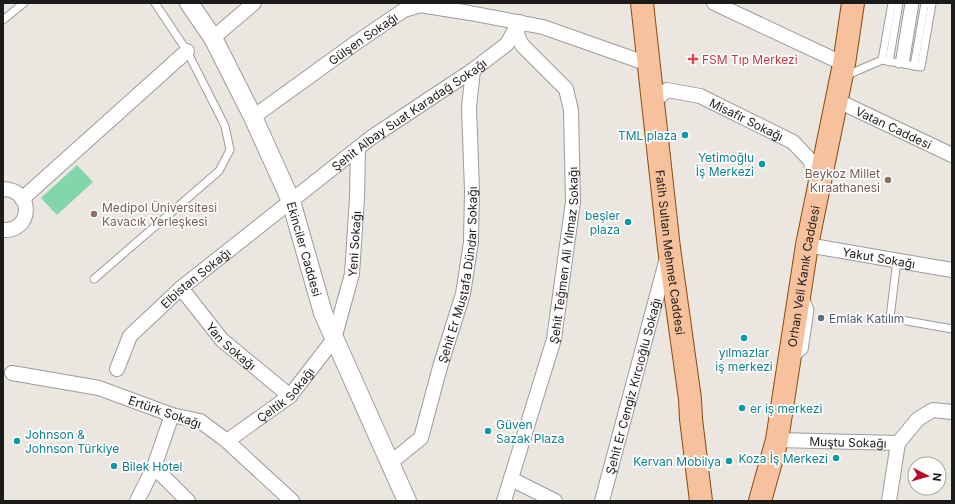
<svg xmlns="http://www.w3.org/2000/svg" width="955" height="504" viewBox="0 0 955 504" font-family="Inter,sans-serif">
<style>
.pitch{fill:#82d7aa}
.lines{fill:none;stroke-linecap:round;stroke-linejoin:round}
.service-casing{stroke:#9c9c9c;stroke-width:9}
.minor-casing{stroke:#9c9c9c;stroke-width:16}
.tertiary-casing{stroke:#9c9c9c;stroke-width:20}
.primary-casing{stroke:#894b09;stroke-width:24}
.service{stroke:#fff;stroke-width:7}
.minor{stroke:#fff;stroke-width:14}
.tertiary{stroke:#fff;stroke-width:18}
.primary{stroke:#f6c19c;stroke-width:22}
.health-dot{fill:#e0444e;stroke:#fff;stroke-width:1.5}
.culture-dot{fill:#0f9aa8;stroke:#fff;stroke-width:1.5}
.education-dot{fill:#8d6e63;stroke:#fff;stroke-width:1.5}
.service-dot{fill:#5c6f8a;stroke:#fff;stroke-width:1.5}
.labels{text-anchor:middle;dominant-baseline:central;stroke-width:3.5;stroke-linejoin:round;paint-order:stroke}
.street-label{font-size:12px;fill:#1b1b1b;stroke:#fff}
.health-label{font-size:12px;fill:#be3a42;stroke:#fff;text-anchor:start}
.culture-label{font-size:12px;fill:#0d838f;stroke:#fff;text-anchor:end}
.education-label{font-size:12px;fill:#785e54;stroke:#fff;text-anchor:end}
.service-label{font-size:12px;fill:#4e5e75;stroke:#fff;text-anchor:start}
</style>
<rect width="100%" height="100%" fill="#ece6e0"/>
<polygon class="pitch" points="77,165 93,182 57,215 41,198"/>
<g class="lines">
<defs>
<g id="service">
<polyline points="3,20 24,3"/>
<polyline points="882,60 892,3"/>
<polyline points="889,62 899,3"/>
<polyline points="899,64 909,3"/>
<polyline points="905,64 915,3"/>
<polyline points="914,66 925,3"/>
<polyline points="845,76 882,60 921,67 932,4 925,3"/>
<polyline points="897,260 890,318 952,329"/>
<polyline points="94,279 219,171 230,150 225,126 187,51 155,3"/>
<polyline points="795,358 804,350 810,310 806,299"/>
</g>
<g id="minor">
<polyline points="714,3 844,64"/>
<polyline points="213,38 254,3"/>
<path id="s1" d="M836 100 952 155"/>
<path id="s2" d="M652 104 667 90 700 96 793 142 810 160 817 184"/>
<path id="s3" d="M253 117 357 42 404 10 420 5 470 13 543 27 648 64"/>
<path d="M3 189C35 190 32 232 3 230"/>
<polyline points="22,199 187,51"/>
<path id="s4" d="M807 245 952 270"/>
<path id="s5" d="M181 288 222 340 290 396"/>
<path id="s6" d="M117 369 130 336 181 288 372 137 473 70 507 44 519 22"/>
<polyline points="12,373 99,388 172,415 200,421 227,441 292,501"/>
<path id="s7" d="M777 440 898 443 918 419 933 410 952 412"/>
<path id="s8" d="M227 441 290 396 334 339 352 274 357 198 358 148"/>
<path id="s9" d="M390 463 421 438 440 367 463 294 471 242 472 191 469 107 473 70"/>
<polyline points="154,467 188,501"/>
<polyline points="511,479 555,501"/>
<polyline points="137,501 154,467 172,415"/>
<path id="s10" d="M504 501 554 339 573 202 571 110 566 89 522 45 517 35 519 22"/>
<path id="s11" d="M602 501 667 258"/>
<polyline points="889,501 898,443"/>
</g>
<g id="tertiary">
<path id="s12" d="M189 3 213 38 253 117 291 201 323 313 407 501"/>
</g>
<g id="primary">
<path id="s13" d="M642 3 669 248 690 399 691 419 701 501"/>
<path id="s14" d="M760 501 777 440 807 245 844 64 853 3"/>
</g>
</defs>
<use href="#service" class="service-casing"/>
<use href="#minor" class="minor-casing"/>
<use href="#tertiary" class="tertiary-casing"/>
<use href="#primary" class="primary-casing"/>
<use href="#service" class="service"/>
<use href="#minor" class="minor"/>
<use href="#tertiary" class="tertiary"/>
<use href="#primary" class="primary"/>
</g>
<path class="health-dot" d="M691 53h4v4h4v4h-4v4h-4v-4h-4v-4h4z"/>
<g class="culture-dot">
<circle cx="685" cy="135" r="4"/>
<circle cx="762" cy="164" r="4"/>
<circle cx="628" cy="222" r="4"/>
<circle cx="744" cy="338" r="4"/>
<circle cx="742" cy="408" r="4"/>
<circle cx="488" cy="431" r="4"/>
<circle cx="17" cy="441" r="4"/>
<circle cx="836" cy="458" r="4"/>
<circle cx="729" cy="461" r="4"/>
<circle cx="114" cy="466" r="4"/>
</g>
<g class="education-dot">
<circle cx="888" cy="180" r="4"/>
<circle cx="94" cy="214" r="4"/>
</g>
<circle class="service-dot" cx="821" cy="318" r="4"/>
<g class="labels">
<g class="street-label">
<text stroke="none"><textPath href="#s3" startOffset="135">Gülşen Sokağı</textPath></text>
<text stroke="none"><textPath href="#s6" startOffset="392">Şehit Albay Suat Karadağ Sokağı</textPath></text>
<text stroke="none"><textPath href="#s2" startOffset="106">Misafir Sokağı</textPath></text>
<text stroke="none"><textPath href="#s1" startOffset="64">Vatan Caddesi</textPath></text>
<text stroke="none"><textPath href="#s8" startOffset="247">Yeni Sokağı</textPath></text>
<text stroke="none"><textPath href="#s12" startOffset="273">Ekinciler Caddesi</textPath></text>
<text stroke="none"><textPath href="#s13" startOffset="251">Fatih Sultan Mehmet Caddesi</textPath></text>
<text stroke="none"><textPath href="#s10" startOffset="254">Şehit Teğmen Ali Yılmaz Sokağı</textPath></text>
<text stroke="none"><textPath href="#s4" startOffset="73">Yakut Sokağı</textPath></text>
<text stroke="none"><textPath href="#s9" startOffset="208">Şehit Er Mustafa Dündar Sokağı</textPath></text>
<text stroke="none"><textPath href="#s14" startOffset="229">Orhan Veli Kanık Caddesi</textPath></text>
<text stroke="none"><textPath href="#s6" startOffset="123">Elbistan Sokağı</textPath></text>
<text stroke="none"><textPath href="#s5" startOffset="77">Yan Sokağı</textPath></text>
<text stroke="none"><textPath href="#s11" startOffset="119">Şehit Er Cengiz Kırcıoğlu Sokağı</textPath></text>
<text stroke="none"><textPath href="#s8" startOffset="75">Çeltik Sokaḡı</textPath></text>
<text transform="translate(165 412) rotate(19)">Ertürk Sokağı</text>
<text stroke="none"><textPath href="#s7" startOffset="71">Muştu Sokağı</textPath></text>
</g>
<g class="health-label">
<text x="702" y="59">FSM Tıp Merkezi</text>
</g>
<g class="culture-label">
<text x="677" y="135">TML plaza</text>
<text x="754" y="157">Yetimoğlu<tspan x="754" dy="14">İş Merkezi</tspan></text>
<text x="620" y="215">beşler<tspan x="620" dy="14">plaza</tspan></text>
<text x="744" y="352" text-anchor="middle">yılmazlar<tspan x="744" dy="14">iş merkezi</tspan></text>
<text x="750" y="408" text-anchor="start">er iş merkezi</text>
<text x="496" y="424" text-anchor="start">Güven<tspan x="496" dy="14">Sazak Plaza</tspan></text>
<text x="25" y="434" text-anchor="start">Johnson &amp;<tspan x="25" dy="14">Johnson Türkiye</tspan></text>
<text x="828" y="458">Koza İş Merkezi</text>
<text x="721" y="461">Kervan Mobilya</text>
<text x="122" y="466" text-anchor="start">Bilek Hotel</text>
</g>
<g class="education-label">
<text x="880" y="173">Beykoz Millet<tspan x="880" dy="14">Kıraathanesi</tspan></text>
<text x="102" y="207" text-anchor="start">Medipol Üniversitesi<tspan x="102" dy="14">Kavacık Yerleşkesi</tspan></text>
</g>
<g class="service-label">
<text x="829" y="318">Emlak Katılım</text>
</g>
</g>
<rect width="955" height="504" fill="none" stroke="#1b1b1b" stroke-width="8"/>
<g transform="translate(927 476) rotate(96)"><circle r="19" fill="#ffffff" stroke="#a4a4a4"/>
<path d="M0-3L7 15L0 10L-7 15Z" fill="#ba0c26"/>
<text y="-6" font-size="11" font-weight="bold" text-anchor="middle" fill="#1b1b1b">N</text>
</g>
</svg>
